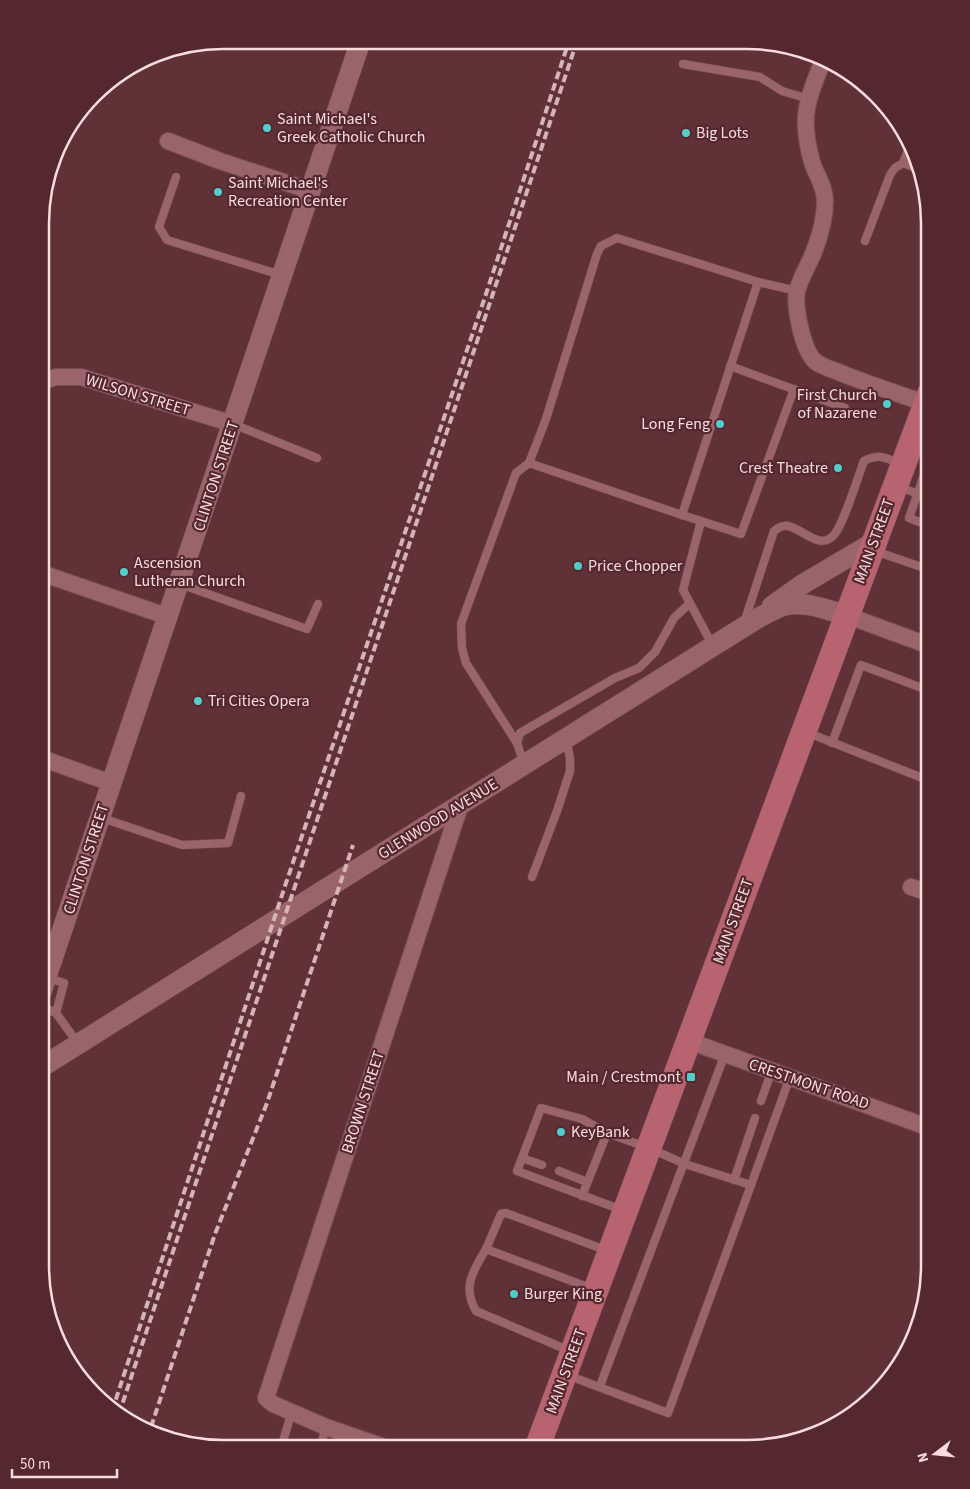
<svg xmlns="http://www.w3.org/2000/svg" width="970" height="1489" viewBox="0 0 970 1489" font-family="'Source Sans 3',sans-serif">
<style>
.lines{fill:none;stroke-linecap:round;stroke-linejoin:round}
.service-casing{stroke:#764f54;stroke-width:9}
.minor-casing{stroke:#764f54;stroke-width:18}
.tertiary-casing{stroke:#764f54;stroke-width:21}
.primary-casing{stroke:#764f54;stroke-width:26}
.service{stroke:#99656b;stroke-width:8}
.minor{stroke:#99656b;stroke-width:16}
.tertiary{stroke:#99656b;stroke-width:20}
.primary{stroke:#b76470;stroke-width:25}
.rail{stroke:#d5b3b6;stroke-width:4;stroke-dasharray:8 4;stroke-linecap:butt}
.poi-dot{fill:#53cdc9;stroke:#54282e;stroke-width:2}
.labels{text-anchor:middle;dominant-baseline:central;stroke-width:4.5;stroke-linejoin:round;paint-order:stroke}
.poi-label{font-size:16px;fill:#fadcde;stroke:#54282e;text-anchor:start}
.street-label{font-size:16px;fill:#fadcde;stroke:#54282e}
.rim{fill:none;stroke:#fadcde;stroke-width:2.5}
</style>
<rect width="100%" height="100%" fill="#603238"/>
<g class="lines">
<defs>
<g id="service">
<polyline points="683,64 760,77 782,91 809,99"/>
<polyline points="903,163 919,169"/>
<polyline points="176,177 159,227 167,240 281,275"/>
<polyline points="865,241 890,175 895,168 903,163 910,145"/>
<polyline points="730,366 845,408"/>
<polyline points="233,424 317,458"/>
<polyline points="915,439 930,444"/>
<polyline points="529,463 682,515"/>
<polyline points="899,487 930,498"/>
<polyline points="701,521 741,534 794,389"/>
<polyline points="930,526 909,518 930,458"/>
<polyline points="875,551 930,570"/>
<polyline points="180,584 307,629 318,604"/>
<path d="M744 623 774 531C778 528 782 525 788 526 803 529 819 550 833 536 843 527 858 476 864 461 880 453 886 458 901 464"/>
<polyline points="713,646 683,590 701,521 682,515 758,282 797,291"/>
<polyline points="806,732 930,781"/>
<polyline points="517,743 466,663 462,648 461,624 516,473 529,463 546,419 597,254 601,246 617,238 758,282"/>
<polyline points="832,743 861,665 930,691"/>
<polyline points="524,764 517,743 520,733 615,678 639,668 655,652 674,618 689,604"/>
<polyline points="102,818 182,845 228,843 241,796"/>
<polyline points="532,877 557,811 570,771 570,758 566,738"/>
<polyline points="48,978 64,983 56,1013"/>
<polyline points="40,1006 56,1013 77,1042"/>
<polyline points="761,1101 772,1070"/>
<polyline points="522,1158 542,1165"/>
<polyline points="559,1171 587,1182"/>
<polyline points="734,1180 755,1118"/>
<polyline points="582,1196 607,1133"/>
<polyline points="622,1210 517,1171 541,1108 582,1119 607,1133 649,1148 685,1164 751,1185 790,1077"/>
<path d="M486 1249C473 1271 462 1287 476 1311L570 1351"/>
<polyline points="593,1289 486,1249 501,1214 506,1213 608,1251"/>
<polyline points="567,1375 668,1413 751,1185"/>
<polyline points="600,1386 725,1054"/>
<polyline points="281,1448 292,1411"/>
<polyline points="320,1448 326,1427"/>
</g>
<g id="minor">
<path d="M822 63C806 103 800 119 812 162 816 175 825 186 825 201 825 218 821 233 815 249 810 263 801 276 797 291 794 307 803 352 816 362 823 367 833 370 841 373 870 385 900 394 930 405"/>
<polyline points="168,141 220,161 311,191"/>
<polyline points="41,382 56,377 81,377 233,424"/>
<polyline points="41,573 169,617"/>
<polyline points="846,615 930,646"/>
<polyline points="41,758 111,783"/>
<polyline points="911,887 930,893"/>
<polyline points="689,1041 930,1128"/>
<polyline points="387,1448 326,1427 273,1404 266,1398 460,806"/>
</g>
<g id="tertiary">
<polyline points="772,606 803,584 874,542"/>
<polyline points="40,996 361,40"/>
<path d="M40 1068 758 618C766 614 775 609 783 606 804 600 827 610 846 615"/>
</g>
<polyline id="primary" points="537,1448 930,393"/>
</defs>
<use href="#service" class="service-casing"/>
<use href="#minor" class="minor-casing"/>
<use href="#tertiary" class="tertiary-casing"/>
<use href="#primary" class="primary-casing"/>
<use href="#service" class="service"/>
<use href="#minor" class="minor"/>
<use href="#tertiary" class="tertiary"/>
<use href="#primary" class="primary"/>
<g class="rail">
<polyline points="112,1411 286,883 485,297 569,41"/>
<path d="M119 1414C271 956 425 499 577 41"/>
<polyline points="151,1427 215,1234 267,1103 353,845"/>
</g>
</g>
<g class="poi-dot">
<circle cx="267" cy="128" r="5"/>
<circle cx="686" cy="133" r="5"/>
<circle cx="218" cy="192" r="5"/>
<circle cx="887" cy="404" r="5"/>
<circle cx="720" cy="424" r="5"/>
<circle cx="838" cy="468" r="5"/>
<circle cx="578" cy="566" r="5"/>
<circle cx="124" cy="572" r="5"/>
<circle cx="198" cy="701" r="5"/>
<rect x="686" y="1072" width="10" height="10" rx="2.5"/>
<circle cx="561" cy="1132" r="5"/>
<circle cx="514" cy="1294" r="5"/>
</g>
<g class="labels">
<g class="poi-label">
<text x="277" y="119">Saint Michael's<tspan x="277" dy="18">Greek Catholic Church</tspan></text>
<text x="696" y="133">Big Lots</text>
<text x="228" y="183">Saint Michael's<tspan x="228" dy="18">Recreation Center</tspan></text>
<text x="877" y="395" text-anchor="end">First Church<tspan x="877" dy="18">of Nazarene</tspan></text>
<text x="710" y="424" text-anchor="end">Long Feng</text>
<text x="828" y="468" text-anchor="end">Crest Theatre</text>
<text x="134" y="563">Ascension<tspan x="134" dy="18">Lutheran Church</tspan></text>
<text x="588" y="566">Price Chopper</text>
<text x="208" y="701">Tri Cities Opera</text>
<text x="681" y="1077" text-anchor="end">Main / Crestmont</text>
<text x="571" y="1132">KeyBank</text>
<text x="524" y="1294">Burger King</text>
</g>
<g class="street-label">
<text transform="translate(138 395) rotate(17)">WILSON STREET</text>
<text transform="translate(216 476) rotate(-72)">CLINTON STREET</text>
<text transform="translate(874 541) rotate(-70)">MAIN STREET</text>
<text transform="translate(438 819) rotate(-32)">GLENWOOD AVENUE</text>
<text transform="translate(86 859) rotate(-72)">CLINTON STREET</text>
<text transform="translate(733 921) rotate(-70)">MAIN STREET</text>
<text transform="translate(809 1084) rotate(19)">CRESTMONT ROAD</text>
<text transform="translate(363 1102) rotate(-72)">BROWN STREET</text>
<text transform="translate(566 1371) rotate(-70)">MAIN STREET</text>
</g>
</g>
<path d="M0 0H970V1489H0ZM223 49H747A174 174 0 0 1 921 223V1266A174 174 0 0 1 747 1440H223A174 174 0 0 1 49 1266V223A174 174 0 0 1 223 49Z" fill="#54282e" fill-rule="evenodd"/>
<path class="rim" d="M223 49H747A174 174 0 0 1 921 223V1266A174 174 0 0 1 747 1440H223A174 174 0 0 1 49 1266V223A174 174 0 0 1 223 49Z"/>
<g transform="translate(935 1454) rotate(254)" stroke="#54282e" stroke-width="4" paint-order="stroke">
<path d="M0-4L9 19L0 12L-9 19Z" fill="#fadcde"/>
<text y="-8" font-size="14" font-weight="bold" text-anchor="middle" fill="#fadcde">N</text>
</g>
<path d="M12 1469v8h105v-8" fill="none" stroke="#fadcde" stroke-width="2.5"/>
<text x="20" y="1469" font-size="15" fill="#fadcde" stroke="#54282e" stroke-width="4" paint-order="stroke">50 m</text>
</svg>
